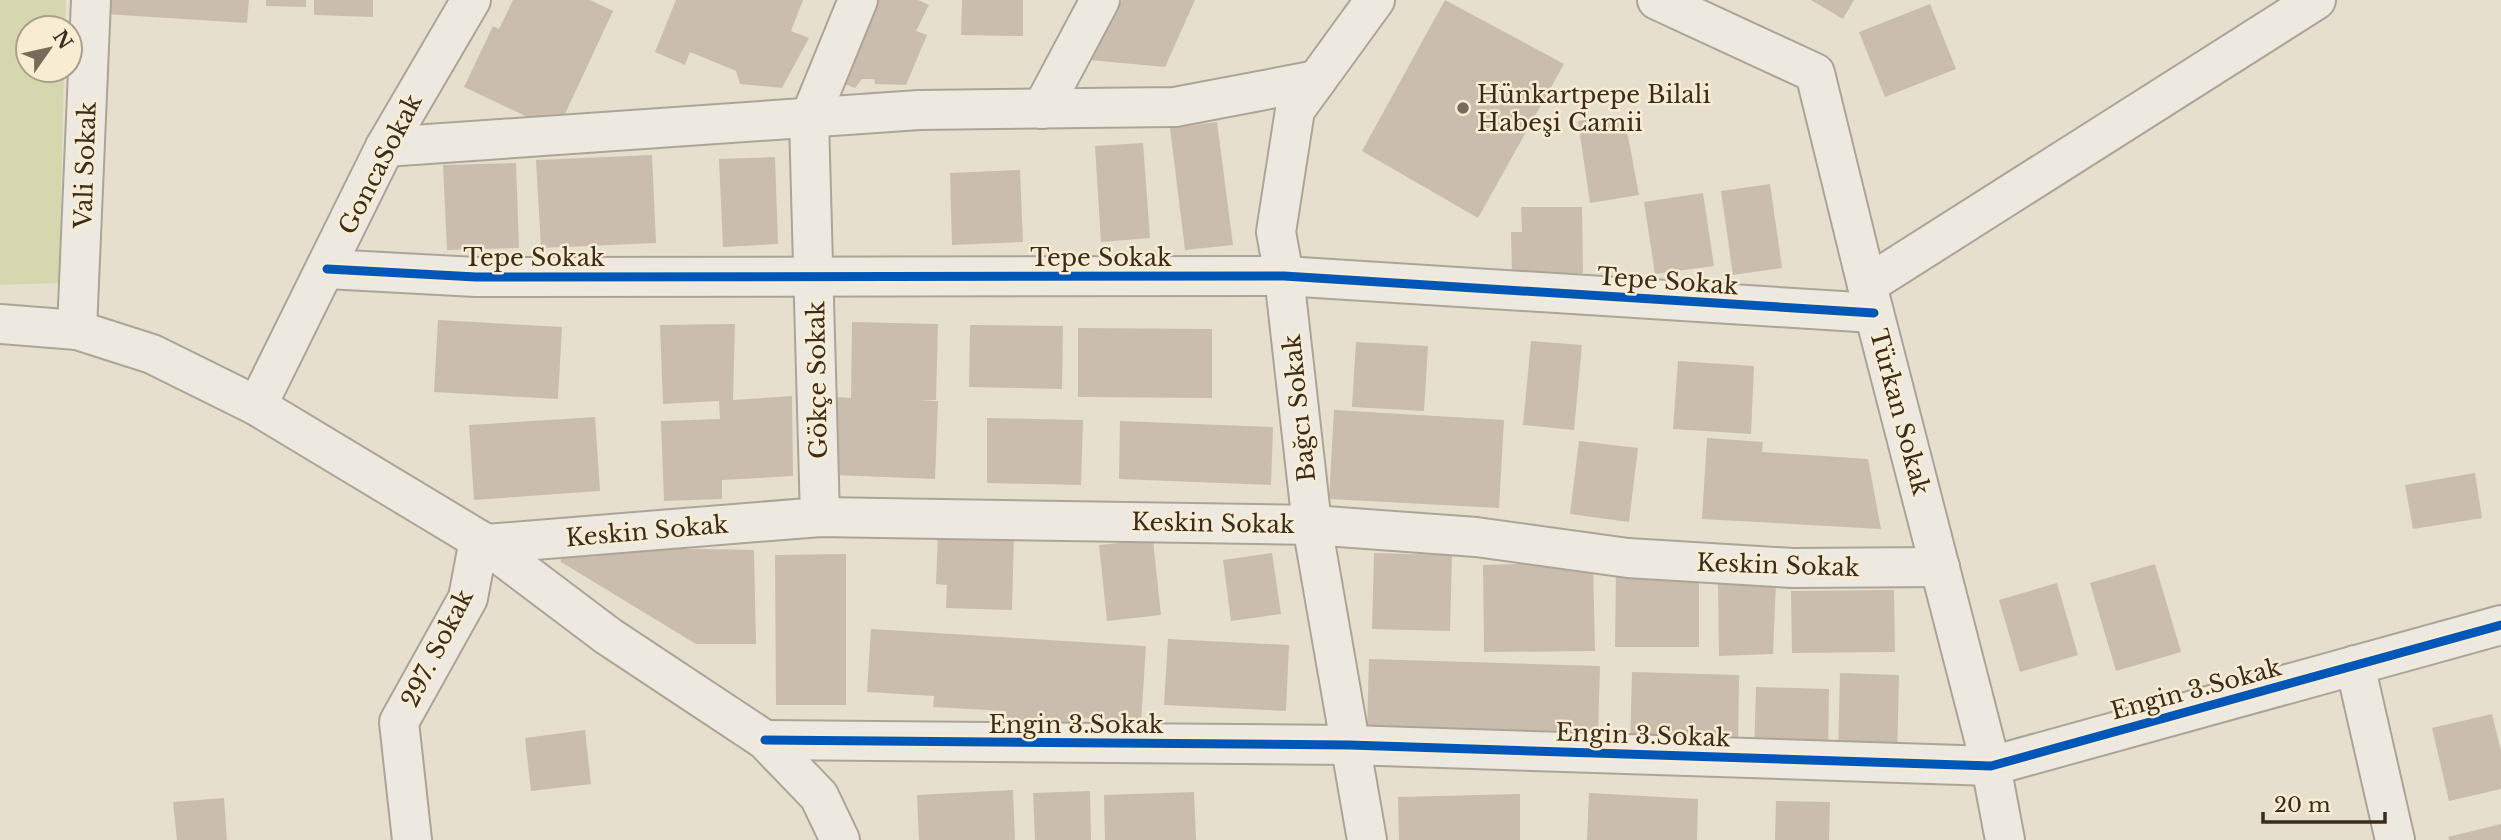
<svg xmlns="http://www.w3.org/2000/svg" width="2501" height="840" viewBox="0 0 2501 840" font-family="'Libre Baskerville',serif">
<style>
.green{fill:#d6d7af}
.building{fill:#cabdae}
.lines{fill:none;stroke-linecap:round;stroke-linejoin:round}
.minor-casing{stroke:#aca496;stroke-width:42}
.minor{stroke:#eee9e0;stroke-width:38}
.cycleway-casing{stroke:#f8edd3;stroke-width:13}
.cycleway{stroke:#0057b8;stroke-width:9}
.poi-dot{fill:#776b5b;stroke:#f8edd3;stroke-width:2.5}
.labels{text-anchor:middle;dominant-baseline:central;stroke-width:5;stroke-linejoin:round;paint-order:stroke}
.poi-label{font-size:24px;fill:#3b2c1d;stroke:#f8edd3;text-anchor:start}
.street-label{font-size:24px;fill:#3b2c1d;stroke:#f8edd3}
</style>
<rect width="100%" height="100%" fill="#e6dfce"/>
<polygon class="green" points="0,0 66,0 65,28 28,28 28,70 64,70 59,283 0,285"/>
<g class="building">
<polygon points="106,0 249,0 247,23 105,14"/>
<polygon points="266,0 306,0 306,7 266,6"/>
<polygon points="314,0 373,0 373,17 314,15"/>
<polygon points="513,0 590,0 613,11 557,131 464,87 493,26 499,29"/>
<polygon points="676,0 803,0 791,31 809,38 782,88 740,84 736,71 690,52 685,65 655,52"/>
<polygon points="875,0 918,0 929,5 916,31 927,35 906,85 875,84 874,79 862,79 855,88 836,81"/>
<polygon points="962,0 1023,0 1023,36 961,35"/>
<polygon points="1122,0 1195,0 1165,67 1090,60"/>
<polygon points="1445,0 1564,64 1478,218 1362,151"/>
<polygon points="1811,0 1854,0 1843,19"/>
<polygon points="1930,4 1956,69 1885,97 1859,32"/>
<polygon points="1609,116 1610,122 1625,120 1639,195 1590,203 1578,121"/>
<polygon points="1217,122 1233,245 1185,250 1170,128"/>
<polygon points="1143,143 1150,238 1101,242 1095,146"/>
<polygon points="652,155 656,243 541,248 536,160"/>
<polygon points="775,157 778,244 723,247 719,159"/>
<polygon points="516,163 519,248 447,250 443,165"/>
<polygon points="1020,170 1023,242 952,245 950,173"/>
<polygon points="1770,184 1782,268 1733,275 1721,191"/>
<polygon points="1703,193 1714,266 1655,274 1644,202"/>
<polygon points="1521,207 1582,207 1583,273 1512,274 1511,232 1522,232"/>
<polygon points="438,320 562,327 558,399 434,392"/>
<polygon points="852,322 938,324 936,400 917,401 938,401 935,479 834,475 837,397 851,398"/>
<polygon points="735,324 733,400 792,396 793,476 722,480 722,499 664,501 661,421 720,419 719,401 663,404 660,325"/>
<polygon points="970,325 1063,326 1062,389 969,387"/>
<polygon points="1078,328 1212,329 1212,398 1078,397"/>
<polygon points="1531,341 1582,345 1574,430 1523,425"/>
<polygon points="1356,342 1428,346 1424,411 1352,407"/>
<polygon points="1678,361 1754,366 1751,434 1673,429"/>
<polygon points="1334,410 1504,420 1499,508 1329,499"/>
<polygon points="595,417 600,491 474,500 469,425"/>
<polygon points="987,418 1083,420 1081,485 987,483"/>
<polygon points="1120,421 1273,427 1271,485 1119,479"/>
<polygon points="1707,438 1763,442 1762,452 1868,459 1881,529 1702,519"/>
<polygon points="1579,441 1638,448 1629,522 1570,514"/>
<polygon points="2475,473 2482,518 2413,529 2405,485"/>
<polygon points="938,532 1014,534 1012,610 946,608 947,585 936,584"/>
<polygon points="1153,540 1161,615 1107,621 1099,545"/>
<polygon points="559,546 754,550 756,644 696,644 561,562"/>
<polygon points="1272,553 1281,614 1231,621 1223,560"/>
<polygon points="1374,553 1452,555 1450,631 1372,629"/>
<polygon points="846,554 846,705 776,705 775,555"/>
<polygon points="1593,562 1595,651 1484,652 1483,565"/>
<polygon points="2155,564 2181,652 2116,671 2090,583"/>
<polygon points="1616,573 1699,574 1699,647 1615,647"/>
<polygon points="1776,582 1773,654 1719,656 1718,583"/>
<polygon points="2057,583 2078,655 2020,672 1999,600"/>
<polygon points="1894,590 1895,652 1792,653 1791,591"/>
<polygon points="871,629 1146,646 1141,722 1081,718 1080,729 1008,727 1006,711 933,707 934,696 867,692"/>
<polygon points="1168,639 1289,645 1286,711 1164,705"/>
<polygon points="1369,659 1600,666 1598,734 1367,733"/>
<polygon points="1632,672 1739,675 1738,753 1630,750"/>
<polygon points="1840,673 1899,675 1897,758 1838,756"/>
<polygon points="1756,687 1829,689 1828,758 1754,755"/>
<polygon points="2492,714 2501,751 2501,789 2449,801 2432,728"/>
<polygon points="585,730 591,784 531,791 525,738"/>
<polygon points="1013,790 1015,840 919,840 917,795"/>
<polygon points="1090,791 1091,840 1035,840 1033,793"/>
<polygon points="1194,792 1196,840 1105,840 1104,795"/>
<polygon points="1589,793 1698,799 1697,840 1587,840"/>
<polygon points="1520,794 1520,840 1399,840 1398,797"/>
<polygon points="224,798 227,840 177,840 173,802"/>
<polygon points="1776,801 1830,802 1829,840 1775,840"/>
<polygon points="2501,824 2501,840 2449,840 2448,837"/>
</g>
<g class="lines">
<defs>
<g id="minor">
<polyline points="1657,0 1815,73 1867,285 1991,766 2005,840"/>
<polyline points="1042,109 1100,0"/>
<polyline points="385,147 919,110 1175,107 1317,80"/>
<polyline points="327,269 476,277 1284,276 1874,313"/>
<polyline points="1867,285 2316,0"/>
<polyline points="0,324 77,330 152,354 257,406 486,544 608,636 765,740 819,796 840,840"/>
<polyline points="77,330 91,0"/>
<polyline points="257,406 385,147 471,0"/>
<polyline points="820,517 809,120 858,0"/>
<polyline points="486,544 820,517 1312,525 1476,537 1628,558 1793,568 1940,567"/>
<polyline points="2355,665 2395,840"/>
<polyline points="765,740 1349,745 1991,766 2501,625"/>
<polyline points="412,840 399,722 468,598 479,540"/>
<polyline points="1367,840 1312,525 1284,276 1276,232 1295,110 1375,0"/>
</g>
</defs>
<use href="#minor" class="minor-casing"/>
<use href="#minor" class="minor"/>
<defs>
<g id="cycleway">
<polyline points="327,269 476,277 1284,276 1874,313"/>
<polyline points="765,740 1349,745 1991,766 2501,625"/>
</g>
</defs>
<use href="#cycleway" class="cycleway-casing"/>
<use href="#cycleway" class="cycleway"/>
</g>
<circle class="poi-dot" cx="1463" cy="108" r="7"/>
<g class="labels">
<g class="poi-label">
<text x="1477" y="94">Hünkartpepe Bilali<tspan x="1477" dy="28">Habeşi Camii</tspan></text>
</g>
<g class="street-label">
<text transform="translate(380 164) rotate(-63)">GoncaSokak</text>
<text transform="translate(85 165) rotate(-88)">Vali Sokak</text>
<text x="534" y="257">Tepe Sokak</text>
<text x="1101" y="257">Tepe Sokak</text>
<text transform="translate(1668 281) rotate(4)">Tepe Sokak</text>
<text transform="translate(817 380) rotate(-91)">Gökçe Sokak</text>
<text transform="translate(1299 408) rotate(-96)">Bağcı Sokak</text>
<text transform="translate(1900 412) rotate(75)">Türkan Sokak</text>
<text transform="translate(1213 523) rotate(1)">Keskin Sokak</text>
<text transform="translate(647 531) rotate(-5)">Keskin Sokak</text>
<text transform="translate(1778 565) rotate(2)">Keskin Sokak</text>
<text transform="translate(437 648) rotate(-63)">297. Sokak</text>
<text transform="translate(2196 689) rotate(-15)">Engin 3.Sokak</text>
<text x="1076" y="724">Engin 3.Sokak</text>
<text transform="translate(1643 735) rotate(2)">Engin 3.Sokak</text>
</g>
</g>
<g transform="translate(49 49) rotate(56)"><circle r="33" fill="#f8edd3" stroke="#aca08a" stroke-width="2"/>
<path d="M0-5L12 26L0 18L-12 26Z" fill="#776b5b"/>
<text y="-10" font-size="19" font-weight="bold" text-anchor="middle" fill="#3b2c1d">N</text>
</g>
<path d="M2263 812v10h122v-10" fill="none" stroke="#3b2c1d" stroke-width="3.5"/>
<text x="2274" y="812" font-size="21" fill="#3b2c1d" stroke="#f8edd3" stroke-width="5" paint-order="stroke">20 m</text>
</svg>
